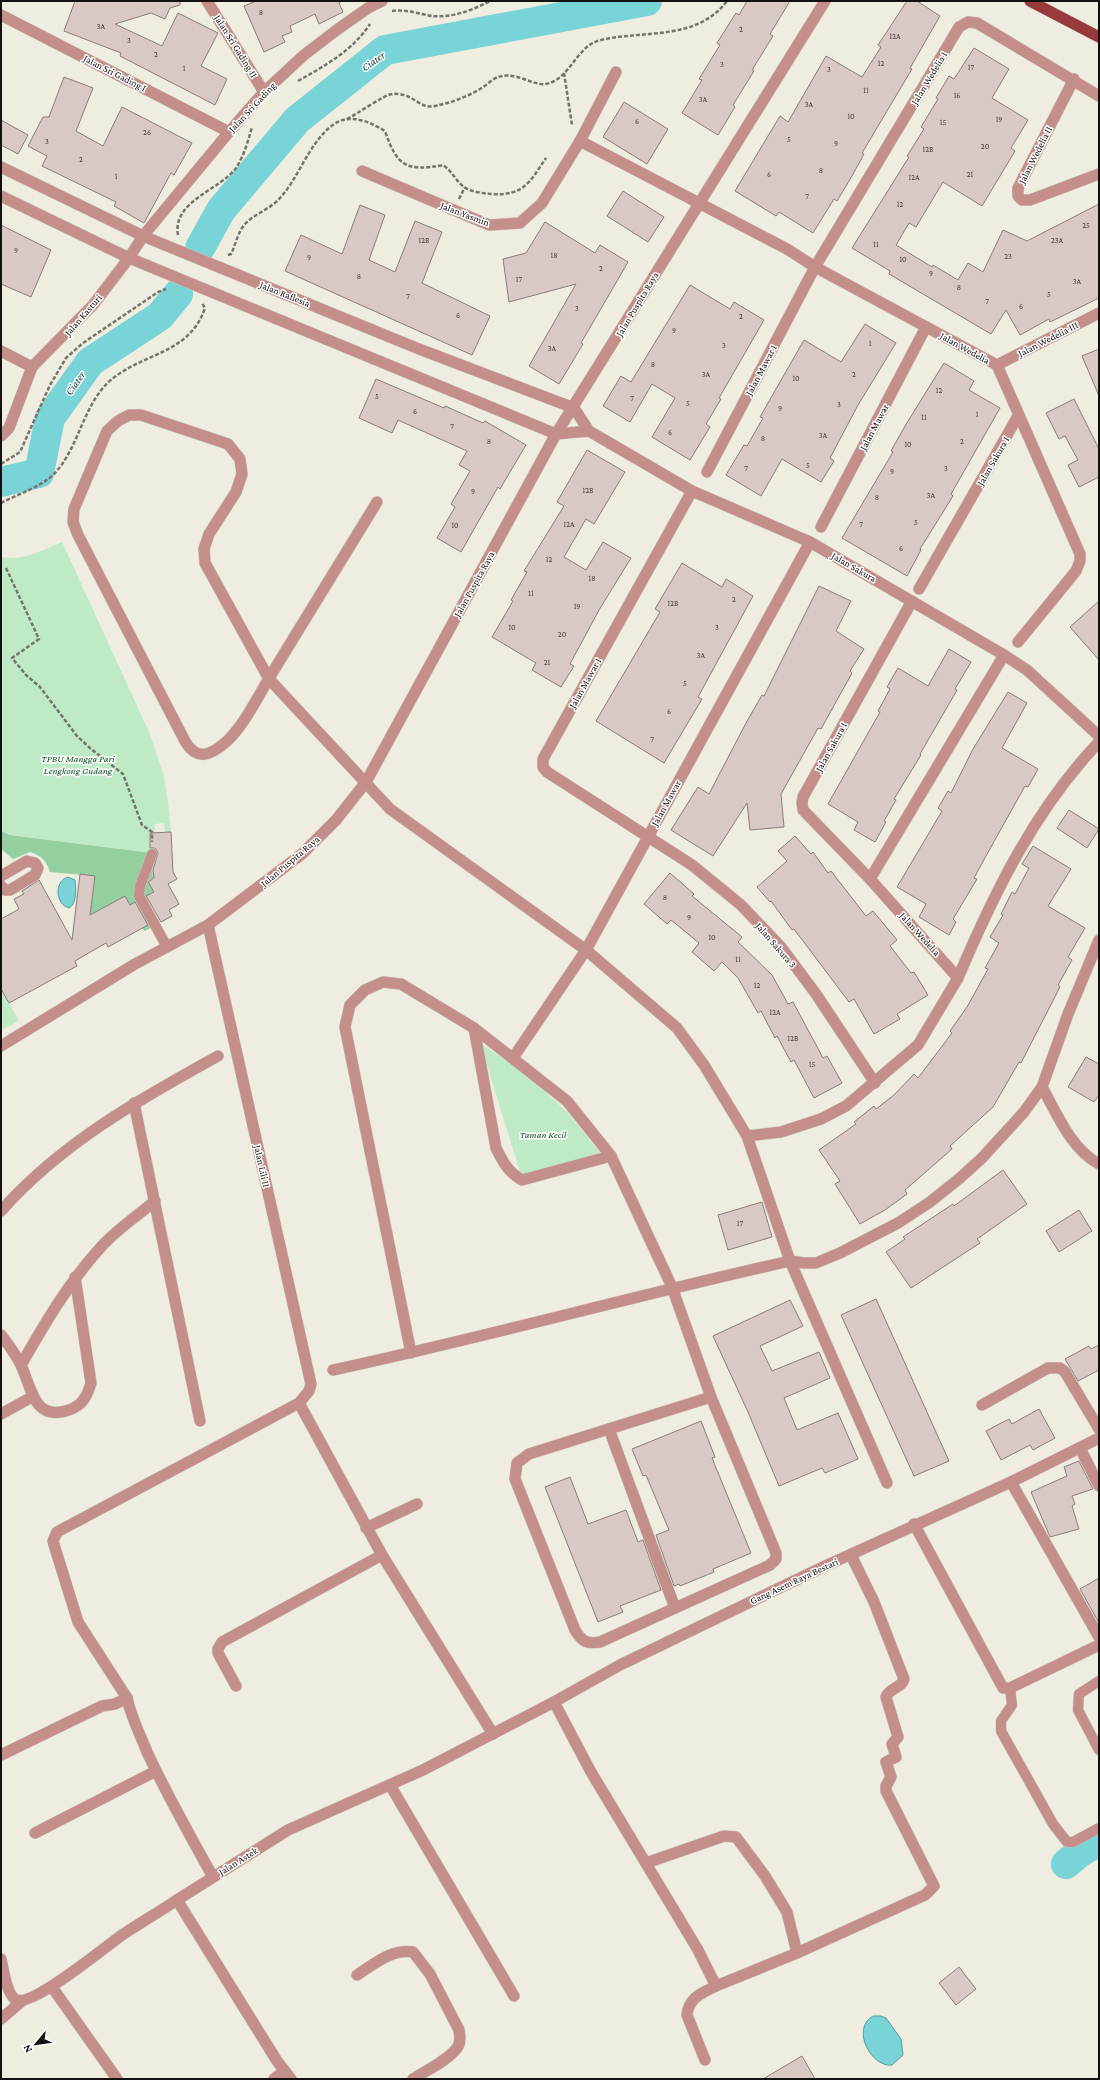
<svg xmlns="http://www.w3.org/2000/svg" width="1100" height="2080" viewBox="0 0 1100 2080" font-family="'Crimson Pro',serif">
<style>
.green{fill:#beeac6}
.forest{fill:#94cfa0}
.water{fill:#78d4d7;stroke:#599a9a}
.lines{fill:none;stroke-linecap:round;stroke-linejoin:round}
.river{stroke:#78d4d7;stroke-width:30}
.building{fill:#d8c9c5;stroke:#8a7d79}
.service-casing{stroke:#cccabd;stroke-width:11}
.minor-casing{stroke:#cccabd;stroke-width:12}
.primary-casing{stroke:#cccabd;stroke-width:12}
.path{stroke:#76746c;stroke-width:2.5;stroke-dasharray:4 2;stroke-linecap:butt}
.service{stroke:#c48e8b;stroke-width:10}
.minor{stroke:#c48e8b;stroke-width:11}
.primary{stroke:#983a3b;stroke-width:11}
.labels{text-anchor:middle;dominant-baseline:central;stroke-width:3;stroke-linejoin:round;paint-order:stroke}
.number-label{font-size:8px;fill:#443f3b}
.street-label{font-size:10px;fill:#12110d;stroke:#fff}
.park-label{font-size:10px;font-style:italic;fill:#0d4f25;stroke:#fff}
.water-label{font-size:11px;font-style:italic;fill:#0a3839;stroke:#fff}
</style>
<rect width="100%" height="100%" fill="#efeddf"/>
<g class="green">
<path d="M62 542 149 732 163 773 168 801 171 832H165L164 823 155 824V833H150L151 853 9 835 1 831V557C25 561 40 551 62 542Z"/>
<polygon points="1,989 19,1021 1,1030"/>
<polygon points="480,1043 527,1075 567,1112 600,1153 521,1175"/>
</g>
<path class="forest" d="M1 831 9 835 151 853 153 878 148 881 154 892 146 896 149 902 142 906 145 912 152 909 160 923 145 931 142 928 90 915 95 876 50 872C46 860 42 856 30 852L13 859 1 849Z"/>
<g class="water">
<path d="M68 877 75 880C76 888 77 904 69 908 55 904 54 881 68 877Z"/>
<path d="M873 2016H881L886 2018 901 2039 903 2055 892 2065C872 2068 850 2029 873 2016Z"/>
</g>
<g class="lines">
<g class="river">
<polyline points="200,248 221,210 297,120 385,50 647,1"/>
<polyline points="1,482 39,473 50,418 90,362 160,316 178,294"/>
<polyline points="1066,1864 1079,1853 1099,1841"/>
</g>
</g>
<g class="building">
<polygon points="75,1 180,1 180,5 170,8 165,19 151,13 115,24 162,46 178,13 218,33 201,66 227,79 215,105 120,56 121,53 64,31"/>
<polygon points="256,1 342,1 339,3 343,12 319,24 315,14 290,26 292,32 282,36 285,42 264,52 244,6"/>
<polygon points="747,1 790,1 770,34 773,36 752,70 754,71 733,105 735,107 718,135 682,113 702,80 699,79 720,45 717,43 736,13 739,15"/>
<polygon points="907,1 917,1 940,16 910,68 912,69 862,153 864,154 852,176 837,201 834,199 813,233 779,212 776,216 735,191 780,116 788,122 826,56 862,77 881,47 878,45"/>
<polygon points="974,48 1009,69 992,98 1028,120 1011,148 1015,151 982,206 943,182 916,227 909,223 896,245 932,267 933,265 958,280 968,263 983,272 1003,230 1027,241 1099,204 1099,298 1050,322 1049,319 1020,335 1006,310 991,334 889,274 890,271 852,248 909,157 907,156 924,129 921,127 938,99 936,98 949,76 954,79"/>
<polygon points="64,77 93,88 76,131 103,146 122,107 192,143 174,175 171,173 144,223 114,206 116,202 42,166 47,156 28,146 43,117 49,117"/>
<polygon points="624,102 668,129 647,164 603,137"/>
<polygon points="1,120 28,135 18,154 1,145"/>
<polygon points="623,191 664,217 648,242 607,216"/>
<polygon points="360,205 385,215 369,260 395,272 415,221 442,232 422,283 490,316 472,355 285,271 301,235 342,254"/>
<polygon points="545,222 595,253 600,245 628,262 581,343 583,344 559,384 529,366 576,284 509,302 503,259 526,253"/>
<polygon points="1,225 51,250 31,297 1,284"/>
<polygon points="690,285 730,309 734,302 764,320 719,398 721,399 706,424 710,427 690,460 652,437 675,398 652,384 630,422 603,406 621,376 631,382"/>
<polygon points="865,324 896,343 858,405 830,458 834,461 821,482 782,459 761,496 726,475 744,445 747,446 763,418 760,417 804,340 841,362"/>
<polygon points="1099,349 1099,396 1082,356"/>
<polygon points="944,363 974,381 969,390 1000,408 951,494 953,496 920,549 921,550 907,576 842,538 893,452 891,451 905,426"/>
<polygon points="376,379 444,408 445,406 483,423 485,421 526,445 500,489 498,487 461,552 437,538 455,507 451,504 470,471 459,465 467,451 398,420 392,433 359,418"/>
<polygon points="1074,399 1099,449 1099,477 1079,487 1068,465 1078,460 1065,436 1059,439 1046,413"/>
<polygon points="587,450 625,472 594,524 586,519 564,557 586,570 603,542 631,558 599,610 570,664 574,666 561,687 532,670 536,663 492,637 513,601 511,600 527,572 524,571 564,506 557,502"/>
<polygon points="682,563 722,587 726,579 753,596 698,697 702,699 664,763 596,721 660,612 655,609"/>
<polygon points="819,586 851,601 836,631 864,649 850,671 852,673 821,729 818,728 781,794 784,827 750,830 747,803 713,856 671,830 698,787 709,794 746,723 762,695 764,696"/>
<polygon points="1099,601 1099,660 1070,627"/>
<polygon points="949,649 971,662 955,689 957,690 920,754 921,755 894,799 896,800 884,821 886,822 875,842 854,830 858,822 828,804 880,712 878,711 890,689 887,687 898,668 928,686"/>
<polygon points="1008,692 1027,703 1002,748 1038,769 1028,787 1025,786 986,856 974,878 977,879 953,919 956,922 949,935 919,917 926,904 897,887 942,811 938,808 948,791 951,793 973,749"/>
<polygon points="1069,810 1099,829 1087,848 1057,828"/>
<polygon points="171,832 173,872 177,879 168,884 179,904 169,910 172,916 161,922 146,896 154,892 148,882 154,878 153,870 158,853 155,848 150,848 150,833"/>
<polygon points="795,836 811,854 813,852 828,873 831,871 866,916 873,911 897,940 890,946 911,973 914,972 928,995 897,1014 900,1019 874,1034 854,999 849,1002 794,929 792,930 771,901 770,902 757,887 787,861 778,851"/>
<polygon points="1033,846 1071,869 1048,906 1085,928 1068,957 1072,960 1058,985 1060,987 1021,1063 1019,1062 993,1107 950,1146 952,1149 905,1190 907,1194 885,1210 860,1224 835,1184 840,1181 819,1150 856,1124 854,1122 874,1106 876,1109 894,1095 914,1074 918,1078 952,1033 950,1031 967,1007 988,969 985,968 999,943 990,937 1003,915 1001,914 1012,892 1015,894 1029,868 1022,864"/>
<polygon points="670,873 694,894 692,896 742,937 738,942 772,975 788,1004 793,1002 823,1058 827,1056 842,1083 814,1098 794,1060 791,1062 777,1036 775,1038 761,1011 758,1013 738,978 722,962 714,971 692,952 699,943 671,920 667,924 644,904"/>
<polygon points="80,874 95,876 90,915 125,896 130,905 135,902 148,925 108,947 106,943 75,961 77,966 9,1003 1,989 1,919 19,909 14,899 24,894 22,891 39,880 72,940"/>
<polygon points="1086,1057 1099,1064 1099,1095 1094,1102 1068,1087"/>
<polygon points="1003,1170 1027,1204 977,1239 980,1243 911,1288 886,1252 905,1239 903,1237 953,1204 954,1206"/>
<polygon points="762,1202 772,1237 728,1250 718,1215"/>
<polygon points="1079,1210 1092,1231 1059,1252 1046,1231"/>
<polygon points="876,1299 949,1461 914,1476 841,1315"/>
<polygon points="790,1300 803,1326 760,1346 772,1371 819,1352 830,1378 784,1398 797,1430 838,1413 858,1459 825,1473 822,1468 779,1486 748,1412 713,1336"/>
<polygon points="1099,1345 1099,1370 1078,1381 1065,1359 1089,1346 1091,1349"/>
<polygon points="1039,1409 1055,1438 1033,1450 1030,1445 1001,1460 986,1431 1009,1419 1012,1424"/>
<polygon points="701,1421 715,1457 712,1458 751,1553 713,1569 714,1572 680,1586 679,1584 674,1586 656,1535 669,1530 646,1475 643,1476 632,1449"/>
<polygon points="1079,1461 1093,1489 1072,1496 1075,1504 1072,1506 1079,1529 1050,1537 1031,1492 1067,1476 1064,1467"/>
<polygon points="570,1477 588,1524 626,1510 638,1542 643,1540 661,1590 620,1606 623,1612 598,1622 545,1487"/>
<polygon points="1099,1578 1099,1623 1080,1589"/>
<polygon points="959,1967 976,1989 956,2005 939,1983"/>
<polygon points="802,2056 815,2079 763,2079"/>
</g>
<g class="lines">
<defs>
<g id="service">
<polyline points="152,854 140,886 139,896 167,947"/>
<polyline points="1099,1681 1079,1694 1078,1710 1099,1750"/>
<polyline points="1010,1688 1012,1705 1001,1721 1001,1731 1053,1824 1067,1842 1073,1842 1099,1828"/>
</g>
<g id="minor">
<polyline points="207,1 264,92"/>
<polyline points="1,15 229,132"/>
<polyline points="1074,79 1018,188 1018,196 1022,200 1030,200 1099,174"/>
<polyline points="580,141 787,249 815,267 997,365 1080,554 1080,561 1076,571 1018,642"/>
<polyline points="1,167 143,236 419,349 574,408 589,431 692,491 810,542 1004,655 1027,670 1099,736"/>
<polyline points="362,171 489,225 520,223 542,203 580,141 616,72"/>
<polyline points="1,196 129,258 556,434 589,431"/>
<polyline points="1,351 32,367"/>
<polyline points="997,365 1099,313"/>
<polyline points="1,436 9,428 32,367 93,305 129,258 143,236 229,132 264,92 304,55 338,29 368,8 382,1"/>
<polyline points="707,472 815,267 959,27 968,22 977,23 1099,96"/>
<polyline points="692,491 543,759 543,767 547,772 692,865 741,905 781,947 816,994 875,1083"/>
<path d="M377 502C343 558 308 614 274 670 260 692 245 725 226 742 211 755 198 761 186 743L78 535 73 522 74 509 107 431 118 421 129 415H141L228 444 240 459 242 474 236 492 209 534 204 549 205 563 269 679 390 809 586 950 677 1028 704 1065 747 1136 790 1261 887 1483"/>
<polyline points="821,527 926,327"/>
<polyline points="919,589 1018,416"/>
<polyline points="1,876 27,861 35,863 38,868 35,875 10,890 5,890 1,886"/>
<polyline points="870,879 803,810 802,803 803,797 912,601"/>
<path d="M958 978C994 893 1035 809 1099 742"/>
<path d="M474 1028 496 1148C503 1162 508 1172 522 1180L611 1156"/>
<polyline points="1,1046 135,964 208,925 302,854 336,820 366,782 556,434 825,1"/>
<polyline points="513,1058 586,950 810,542"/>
<path d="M1042 1087C1057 1114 1071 1149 1099 1164"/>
<polyline points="134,1103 200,1421"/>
<polyline points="747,1136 781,1132 821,1119 846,1106 918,1045 958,978 870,879 1004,655"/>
<path d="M1 1211C61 1143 140 1099 218 1056"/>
<path d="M1 1335C8 1344 16 1355 21 1365 32 1389 34 1422 69 1410 83 1405 87 1396 91 1383L75 1277"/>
<path d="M411 1353 345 1027 350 1005 365 990 383 982 401 984 474 1028 567 1101 611 1156 672 1287 711 1397 776 1553V1559L770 1565 600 1642C587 1644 582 1642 575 1630L515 1479 517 1463 529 1454 711 1397"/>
<path d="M21 1365C45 1323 69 1282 101 1247 116 1230 137 1216 155 1201"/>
<path d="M333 1370C486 1337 637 1295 790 1261L804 1263H816L840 1253 898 1223 930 1202 960 1178 982 1158 1024 1112 1042 1087 1068 1014 1099 940"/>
<polyline points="299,1403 382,1555 493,1734"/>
<polyline points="982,1405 1048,1368 1060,1368 1065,1372 1099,1429"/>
<polyline points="1,1414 32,1397"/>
<polyline points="609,1429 675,1608"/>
<polyline points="1080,1448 1099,1486"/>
<polyline points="1011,1482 1099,1637"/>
<polyline points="914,1524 1003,1688 1010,1688 1099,1645"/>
<polyline points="366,1528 417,1504"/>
<polyline points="236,1686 218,1653 218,1649 222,1642 382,1555"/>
<polyline points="127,1698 78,1622 55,1548 53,1541 57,1532 299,1403 309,1391 311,1384 208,925"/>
<path d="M554 1702 591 1772 698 1950 716 1986 797 1953 925 1895 934 1886 886 1791V1786L891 1777 886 1762 896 1757 892 1744 898 1737 886 1697C889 1688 902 1688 904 1679L874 1602 851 1555"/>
<path d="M1 1755 102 1706 115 1704 127 1698C131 1717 140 1734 147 1752 167 1795 190 1836 213 1877"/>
<polyline points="390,1785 514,1996"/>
<polyline points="35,1833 156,1771"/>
<polyline points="646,1863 724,1836 736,1837 765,1876 787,1912 797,1953"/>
<path d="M1 1959C3 1968 7 1997 17 2000 34 2006 105 1947 122 1935 140 1923 159 1912 177 1900"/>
<path d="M357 1975C374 1964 391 1949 413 1952L430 1974 459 2030C460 2036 461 2043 457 2048 447 2061 427 2070 413 2079"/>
<polyline points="52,1987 117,2079"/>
<polyline points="1,2019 22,2001"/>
<path d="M705 2060 687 2015C689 1997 702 1993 716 1986"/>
<polyline points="274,2079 284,2071"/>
<polyline points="291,2079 277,2061 177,1900 288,1830 423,1770 554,1702 620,1665 825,1566 1011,1482 1099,1438"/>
</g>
<polyline id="primary" points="1030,1 1099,37"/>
</defs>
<use href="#service" class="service-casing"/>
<use href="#minor" class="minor-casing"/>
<use href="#primary" class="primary-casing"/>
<g class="path">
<path d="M392 11C406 9 419 14 432 16 452 18 473 10 490 1"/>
<polyline points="564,73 572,125"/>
<path d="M298 81C326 65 352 51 370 24"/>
<path d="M347 119C357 114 384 95 392 94 396 93 404 95 407 96 417 100 424 109 435 106 450 103 467 97 480 89 486 86 492 79 498 77 516 71 533 86 545 84 570 81 576 45 601 40 644 30 697 41 727 1"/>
<polyline points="459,199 465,187"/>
<path d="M178 235C172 201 220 190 236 168 244 156 248 141 252 127"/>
<path d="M228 255 231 254C235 246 237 236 242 228 250 215 270 210 280 198 300 176 309 142 334 124 351 113 370 122 385 131 397 166 406 172 443 165 452 171 455 180 464 187 471 192 482 193 491 194 524 196 529 183 546 158"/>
<polyline points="1,464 20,452 50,385 66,358 83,343 158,292 166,289"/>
<path d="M1 503C18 494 41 487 54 474 81 446 83 399 116 376 149 352 190 352 205 308L202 303"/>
<polyline points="6,568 39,639 12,658 26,675 40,687 77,736 91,749 123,774 142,825 152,832 152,842"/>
</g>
<use href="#service" class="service"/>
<use href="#minor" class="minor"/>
<use href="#primary" class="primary"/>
</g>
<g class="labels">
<g class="number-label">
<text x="261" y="12">8</text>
<text x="101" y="26">3A</text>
<text x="741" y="29">2</text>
<text x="895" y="36">12A</text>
<text x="129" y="40">3</text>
<text x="156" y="54">2</text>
<text x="881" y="63">12</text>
<text x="722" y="64">3</text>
<text x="971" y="67">17</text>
<text x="184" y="68">1</text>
<text x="829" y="69">3</text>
<text x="866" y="90">11</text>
<text x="957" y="95">16</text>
<text x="703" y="99">3A</text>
<text x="809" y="104">3A</text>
<text x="851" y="116">10</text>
<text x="999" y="119">19</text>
<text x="637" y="121">6</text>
<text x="943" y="122">15</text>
<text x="147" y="132">26</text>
<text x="789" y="139">5</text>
<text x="47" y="141">3</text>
<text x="836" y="143">9</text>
<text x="985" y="146">20</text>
<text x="928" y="149">12B</text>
<text x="81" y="159">2</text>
<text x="821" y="170">8</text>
<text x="769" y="174">6</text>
<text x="970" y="174">21</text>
<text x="116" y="176">1</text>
<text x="914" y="177">12A</text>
<text x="807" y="196">7</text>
<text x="900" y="204">12</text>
<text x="1086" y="225">25</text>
<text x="424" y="240">12B</text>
<text x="1057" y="240">23A</text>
<text x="876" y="244">11</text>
<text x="16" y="250">9</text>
<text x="554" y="255">18</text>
<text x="1008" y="256">23</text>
<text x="309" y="257">9</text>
<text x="903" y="259">10</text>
<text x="601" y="268">2</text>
<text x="931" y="273">9</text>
<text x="359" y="276">8</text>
<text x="519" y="279">17</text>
<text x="1077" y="281">3A</text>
<text x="959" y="287">8</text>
<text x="1049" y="294">5</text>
<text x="408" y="296">7</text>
<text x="987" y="301">7</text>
<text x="1021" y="306">6</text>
<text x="577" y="308">3</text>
<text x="458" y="315">6</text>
<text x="741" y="316">2</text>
<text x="674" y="330">9</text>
<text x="870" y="343">1</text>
<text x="724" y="345">3</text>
<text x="552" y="348">3A</text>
<text x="653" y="364">8</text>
<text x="706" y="374">3A</text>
<text x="854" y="374">2</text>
<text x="796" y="378">10</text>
<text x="939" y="390">12</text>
<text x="377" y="396">5</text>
<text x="632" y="398">7</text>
<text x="688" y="403">5</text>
<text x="839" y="404">3</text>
<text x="780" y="408">9</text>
<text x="415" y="411">6</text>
<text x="977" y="414">1</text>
<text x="924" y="417">11</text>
<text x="452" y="426">7</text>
<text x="670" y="432">6</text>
<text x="823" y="435">3A</text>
<text x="763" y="438">8</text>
<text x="489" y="441">8</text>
<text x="962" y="441">2</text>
<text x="908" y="444">10</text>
<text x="808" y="465">5</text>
<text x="746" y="468">7</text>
<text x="946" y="468">3</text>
<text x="892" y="471">9</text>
<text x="588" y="490">12B</text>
<text x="473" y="491">9</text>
<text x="931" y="495">3A</text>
<text x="877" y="497">8</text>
<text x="916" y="522">5</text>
<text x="569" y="524">12A</text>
<text x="861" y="524">7</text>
<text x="455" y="525">10</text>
<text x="901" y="548">6</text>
<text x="549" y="559">12</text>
<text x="592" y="578">18</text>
<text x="531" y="593">11</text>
<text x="734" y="599">2</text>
<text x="673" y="603">12B</text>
<text x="577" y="606">19</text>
<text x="512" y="627">10</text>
<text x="717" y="627">3</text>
<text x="562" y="634">20</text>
<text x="701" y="655">3A</text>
<text x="547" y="662">21</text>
<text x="685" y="683">5</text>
<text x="669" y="711">6</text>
<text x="652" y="739">7</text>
<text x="665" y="897">8</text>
<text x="689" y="917">9</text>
<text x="712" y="937">10</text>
<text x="738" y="959">11</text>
<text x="757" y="985">12</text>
<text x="775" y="1012">12A</text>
<text x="793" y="1038">12B</text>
<text x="812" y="1064">15</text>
<text x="740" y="1223">17</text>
</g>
<g class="street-label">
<text transform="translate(236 46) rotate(58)">Jalan Sri Gading II</text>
<text transform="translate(115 73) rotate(27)">Jalan Sri Gading I</text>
<text transform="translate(929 78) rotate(-59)">Jalan Wedelia 1</text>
<text transform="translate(252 107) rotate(-47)">Jalan Sri Gading</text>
<text transform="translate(1035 155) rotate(-63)">Jalan Wedelia II</text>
<text transform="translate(465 214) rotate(21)">Jalan Yasmin</text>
<text transform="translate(285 294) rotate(22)">Jalan Raflesia</text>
<text transform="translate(637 304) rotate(-59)">Jalan Puspita Raya</text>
<text transform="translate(83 315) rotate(-49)">Jalan Kasturi</text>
<text transform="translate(1048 339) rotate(-27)">Jalan Wedelia III</text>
<text transform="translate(965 348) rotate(29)">Jalan Wedelia</text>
<text transform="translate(761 370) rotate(-62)">Jalan Mawar 1</text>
<text transform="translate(874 427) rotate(-62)">Jalan Mawar</text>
<text transform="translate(993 461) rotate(-60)">Jalan Sakura I</text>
<text transform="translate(854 567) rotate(30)">Jalan Sakura</text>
<text transform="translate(474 584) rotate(-61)">Jalan Puspita Raya</text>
<text transform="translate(585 683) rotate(-61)">Jalan Mawar 1</text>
<text transform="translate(831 747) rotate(-61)">Jalan Sakura I</text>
<text transform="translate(666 803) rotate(-61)">Jalan Mawar</text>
<text transform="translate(290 861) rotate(-40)">Jalan Puspita Raya</text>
<text transform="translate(920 934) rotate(48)">Jalan Wedelia</text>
<text transform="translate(776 945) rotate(49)">Jalan Sakura 3</text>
<text transform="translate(262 1166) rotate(77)">Jalan Lili II</text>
<text transform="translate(794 1581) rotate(-25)">Gang Asem Raya Bestari</text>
<text transform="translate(238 1861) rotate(-32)">Jalan Astek</text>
</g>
<g class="park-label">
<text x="78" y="758">TPBU Mangga Pari<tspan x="78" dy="12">Lengkong Gudang</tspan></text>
<text x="543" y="1134">Taman Kecil</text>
</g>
<g class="water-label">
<text transform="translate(373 61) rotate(-36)">Ciater</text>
<text transform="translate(75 383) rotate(-55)">Ciater</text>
</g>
</g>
<rect width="1100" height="2080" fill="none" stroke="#12110d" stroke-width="4"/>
<g transform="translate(36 2044) rotate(241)" stroke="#ffffff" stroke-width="3" paint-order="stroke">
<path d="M0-3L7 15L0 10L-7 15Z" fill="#12110d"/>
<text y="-6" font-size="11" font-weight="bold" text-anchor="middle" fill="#12110d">N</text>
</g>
</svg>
